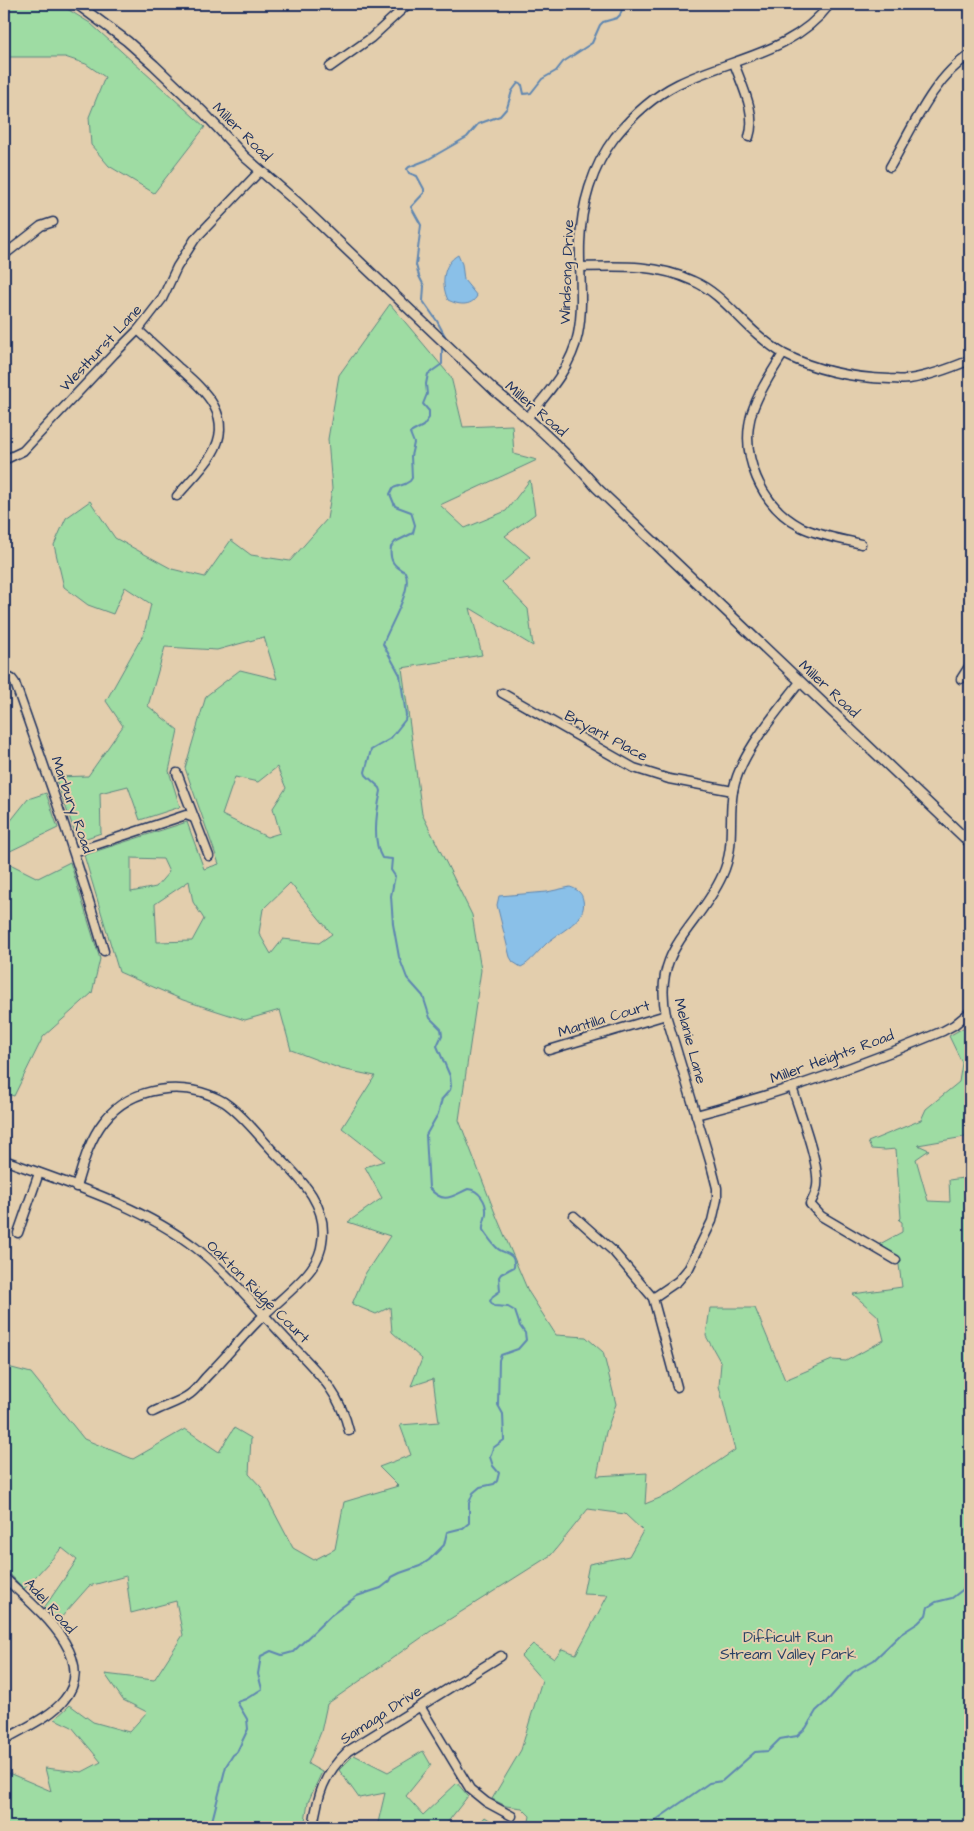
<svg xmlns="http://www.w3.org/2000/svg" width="974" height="1831" viewBox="0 0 974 1831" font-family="'Architects Daughter',sans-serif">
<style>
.green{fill:#9edca3;stroke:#5c8680;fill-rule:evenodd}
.water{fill:#8ac0e8;stroke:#5e86b1}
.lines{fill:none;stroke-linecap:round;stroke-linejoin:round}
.stream{stroke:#5e86b1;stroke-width:2}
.minor-casing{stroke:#1b2f5e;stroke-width:11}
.tertiary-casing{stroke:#1b2f5e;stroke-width:12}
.minor{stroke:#e3cead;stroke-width:8}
.tertiary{stroke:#e3cead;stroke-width:9}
.labels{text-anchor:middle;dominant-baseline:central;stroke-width:4;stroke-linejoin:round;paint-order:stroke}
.street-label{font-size:15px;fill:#1b2f5e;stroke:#e3cead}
.park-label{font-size:15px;fill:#284065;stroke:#e3cead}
</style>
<rect width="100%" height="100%" fill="#e3cead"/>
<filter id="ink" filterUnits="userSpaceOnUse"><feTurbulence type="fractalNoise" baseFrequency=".02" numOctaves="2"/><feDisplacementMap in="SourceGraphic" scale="10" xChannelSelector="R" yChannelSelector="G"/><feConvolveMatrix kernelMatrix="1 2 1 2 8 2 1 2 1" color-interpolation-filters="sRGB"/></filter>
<g filter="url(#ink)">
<g class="green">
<polygon points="4,4 59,4 90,23 205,127 154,193 109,166 91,145 89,117 105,77 86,64 65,57 4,57"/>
<path d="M390 304 451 377 463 427 512 425 514 454 537 460 440 505 465 528 506 511 530 480 535 514 505 536 530 557 502 582 528 609 533 646 470 608 482 655 402 668 422 814 472 915 481 970 459 1120 495 1213 528 1291 556 1335 586 1337 603 1352 616 1404 606 1432 597 1476 647 1473 645 1504 672 1493 735 1450 719 1386 721 1363 706 1336 710 1308H755L785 1380 832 1360 846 1361 884 1340 878 1316 853 1294 902 1287 899 1265 878 1245 902 1232V1222L899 1220 901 1218 896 1149 885 1150 871 1149 868 1142 921 1120 926 1109 959 1082 962 1063 949 1036 970 1024V1136L918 1145 929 1150 916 1159 928 1201 950 1202 949 1180 970 1177V1827H528L530 1816 522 1808 506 1806 492 1799 521 1750 542 1680 521 1656 533 1644 554 1659 562 1649 576 1654 608 1595 583 1594 589 1564 629 1556 643 1531 625 1514 588 1509 551 1555 431 1631 327 1704 321 1732 308 1764 322 1772 308 1802 304 1827H4V1814L8 1810 4 1805V1771L51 1791 45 1768 82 1772 101 1762 72 1727 55 1719 70 1705 93 1722 129 1732 147 1712 123 1700 105 1674 154 1680 183 1635 176 1601 131 1613 126 1576 89 1586 59 1620 44 1608 77 1560 62 1548 24 1589 4 1568V1362L8 1367 31 1373 84 1439 133 1459 185 1429 219 1452 234 1428 251 1438 249 1474 261 1487 293 1548 314 1560 335 1549 344 1502 398 1486 379 1467 411 1455 400 1425 439 1422 433 1379 411 1386 422 1359 392 1332 390 1307 376 1314 352 1304 365 1274 390 1236 348 1222 382 1198 365 1167 384 1161 342 1128 375 1076 341 1069 291 1050 280 1010 245 1020 183 1000 119 972 84 855 187 822 204 869 219 864 185 768 206 696 240 670 277 679 264 637 217 650 165 647 148 706 178 730 169 771 180 807 140 820 128 786 100 793 101 833 78 841 55 777 88 776 123 726 106 701 144 633 151 604 125 587 113 614 88 605 64 587 54 545 66 518 90 501 115 538 172 569 205 577 231 540 251 555 290 561 327 519 332 489 328 439 339 375ZM277 767 286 788 273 808 280 833 267 837 222 815 235 777 258 782ZM131 858 163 859 169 872 156 887 131 892ZM189 881 193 902 204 919 192 941 157 942 155 904ZM290 883 332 934 319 943 283 939 271 954 259 933 263 909Z"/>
<polygon points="46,793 58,828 4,854 4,822 9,823 28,799"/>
<polygon points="4,861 38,878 70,862 100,959 92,993 43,1037 14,1096 4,1093"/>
<polygon points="423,1751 431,1765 406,1796 423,1815 457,1783 468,1796 447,1823 446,1827 377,1827 385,1793 359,1798 339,1770 354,1755 388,1772"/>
<polygon points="485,1817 494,1823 491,1827 477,1827"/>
</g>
<g class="water">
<path d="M458 255 462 264 464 280 477 296C471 307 458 305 448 300 441 285 442 264 458 255Z"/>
<path d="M570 887C577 889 582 893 583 900 588 920 559 932 547 943 539 950 530 963 521 967L513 962 510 957 497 905 499 896 547 892Z"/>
</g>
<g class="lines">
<g class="stream">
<polyline points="445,336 437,321 423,301 424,286 419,276 416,265 421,225 411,207 424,193 424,189 417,176 409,173 407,169 409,167 427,160 467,137 478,124 500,116 507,108 512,91 518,83 522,85 524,94 531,93 542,79 556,71 563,62 592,43 600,25 603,22 617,18 620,15 624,4"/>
<path d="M212 1827V1821L226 1766 233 1755 237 1752 248 1729 247 1719 237 1702 246 1699 262 1689 258 1674 261 1656 271 1651 282 1655 293 1652 330 1616 357 1596 381 1588 390 1581 392 1577 400 1573 420 1566 429 1560 444 1545 447 1532 463 1528 469 1523V1503L473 1493 480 1487 494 1484 497 1481 499 1473 493 1466 490 1457 493 1448 504 1440 503 1414 498 1405 499 1360 501 1355 518 1349 526 1340 525 1333 520 1326 515 1311 508 1307 494 1306 490 1301 493 1296 500 1291 499 1277 501 1274 514 1267C516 1251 503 1255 496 1247 491 1242 487 1236 483 1230 482 1224 486 1219 486 1213 487 1202 479 1190 468 1189 452 1196 444 1205 429 1188L426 1135 438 1114 442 1099 450 1090 451 1086 450 1076 437 1046 442 1035 441 1029 430 1018 423 996 407 978 399 957 393 924 391 896 395 876 391 870 392 859 382 858C372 841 377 809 381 791L380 788 366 775 365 772 371 750 390 739 405 720 406 715 400 675 383 644C388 628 414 589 405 572 394 566 389 561 391 547L395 542 413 533 415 525 411 512 395 506 390 494 393 488 405 484 410 481 412 478 411 456 414 443 410 433 423 426 429 418V411L423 404 427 394 426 384 428 374 442 364V348"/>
<polyline points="646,1827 709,1783 722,1781 755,1752 768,1751 780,1739 797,1736 806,1728 816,1711 827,1701 853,1672 874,1660 901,1634 918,1623 926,1615 928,1607 936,1602 952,1598 970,1584"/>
</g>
<defs>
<g id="minor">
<path d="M734 63C742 86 757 113 749 137"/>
<polyline points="330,67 371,38 408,4"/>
<path d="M890 167C911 131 934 76 970 55"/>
<polyline points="4,255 41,226 53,222"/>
<path d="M582 267C620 266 657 264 693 281 719 292 736 316 757 334 765 341 775 349 784 354 817 371 854 378 890 379 896 379 903 380 909 379 929 376 951 368 970 360"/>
<path d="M138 330C152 343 165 355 178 367 204 390 235 416 212 454 203 469 189 482 177 496"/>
<path d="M783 354C772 372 759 391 752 412 739 455 761 506 801 527 820 536 841 539 861 544"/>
<path d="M528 417C548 393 572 366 578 334 584 304 579 274 580 243 581 206 592 167 615 137 632 116 654 96 678 84 731 58 792 54 830 4"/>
<polyline points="4,460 23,451 114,354 138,330 162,299 177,267 195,239 260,171"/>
<path d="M4 675 12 679 15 683C46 772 78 860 104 951"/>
<polyline points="961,679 970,665"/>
<polyline points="502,693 634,768 669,779 733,791"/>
<polyline points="177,773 209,856"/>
<polyline points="74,852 186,815 194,818"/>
<polyline points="549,1050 666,1015"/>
<path d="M792 1087C799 1110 820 1164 817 1186 816 1193 813 1199 810 1204L821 1216 896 1260"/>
<path d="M696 1115C781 1093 863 1065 943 1031L954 1025 970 1012"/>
<path d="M4 1160C69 1184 140 1205 196 1248 229 1274 257 1308 286 1339 315 1370 339 1389 349 1431"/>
<path d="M76 1187C83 1164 89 1140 104 1121 131 1086 186 1079 224 1102 242 1114 257 1134 272 1150 296 1175 329 1202 322 1242 321 1252 317 1261 311 1269 296 1289 274 1304 257 1322 240 1339 225 1358 208 1375 202 1381 197 1389 190 1394 180 1402 164 1406 153 1412"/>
<polyline points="574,1216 613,1251 653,1298 677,1387"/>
<polyline points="18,1233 39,1173"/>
<path d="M653 1298 678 1281 689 1268 712 1221 717 1199V1188L710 1161 666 1015C652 948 698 929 722 876 736 846 728 821 733 791 740 753 777 712 800 682"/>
<path d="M4 1577C32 1605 101 1657 64 1700 51 1717 22 1729 4 1740"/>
<polyline points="420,1706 470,1789 486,1802 512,1816"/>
<path d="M313 1827C318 1794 323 1775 348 1751L501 1656"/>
</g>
<path id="tertiary" d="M77 4 127 41 154 65 203 112 245 157 299 204 494 390C531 420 566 452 597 488L970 843"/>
</defs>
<use href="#minor" class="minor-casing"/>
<use href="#tertiary" class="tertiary-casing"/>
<use href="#minor" class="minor"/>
<use href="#tertiary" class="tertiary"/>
</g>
</g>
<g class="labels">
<g class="street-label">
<text transform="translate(242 132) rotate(45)">Miller Road</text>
<text transform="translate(567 272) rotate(-88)">Windsong Drive</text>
<text transform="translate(101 348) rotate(-47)">Westhurst Lane</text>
<text transform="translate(536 409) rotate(41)">Miller Road</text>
<text transform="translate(829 689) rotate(43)">Miller Road</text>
<text transform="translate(606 736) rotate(28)">Bryant Place</text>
<text transform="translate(72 805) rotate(71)">Marbury Road</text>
<text transform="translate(604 1019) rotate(-17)">Mantilla Court</text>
<text transform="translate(690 1041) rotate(75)">Melanie Lane</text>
<text transform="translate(832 1057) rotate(-20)">Miller Heights Road</text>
<text transform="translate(258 1292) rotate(45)">Oakton Ridge Court</text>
<text transform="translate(50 1606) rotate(48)">Adel Road</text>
<text transform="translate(381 1715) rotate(-33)">Samaga Drive</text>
</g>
<g class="park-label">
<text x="788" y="1637">Difficult Run<tspan x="788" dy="17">Stream Valley Park</tspan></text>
</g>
</g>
<rect width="974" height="1831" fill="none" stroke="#e3cead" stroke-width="20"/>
<rect x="10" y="10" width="954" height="1811" fill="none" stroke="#1b2f5e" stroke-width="2" filter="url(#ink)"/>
</svg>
